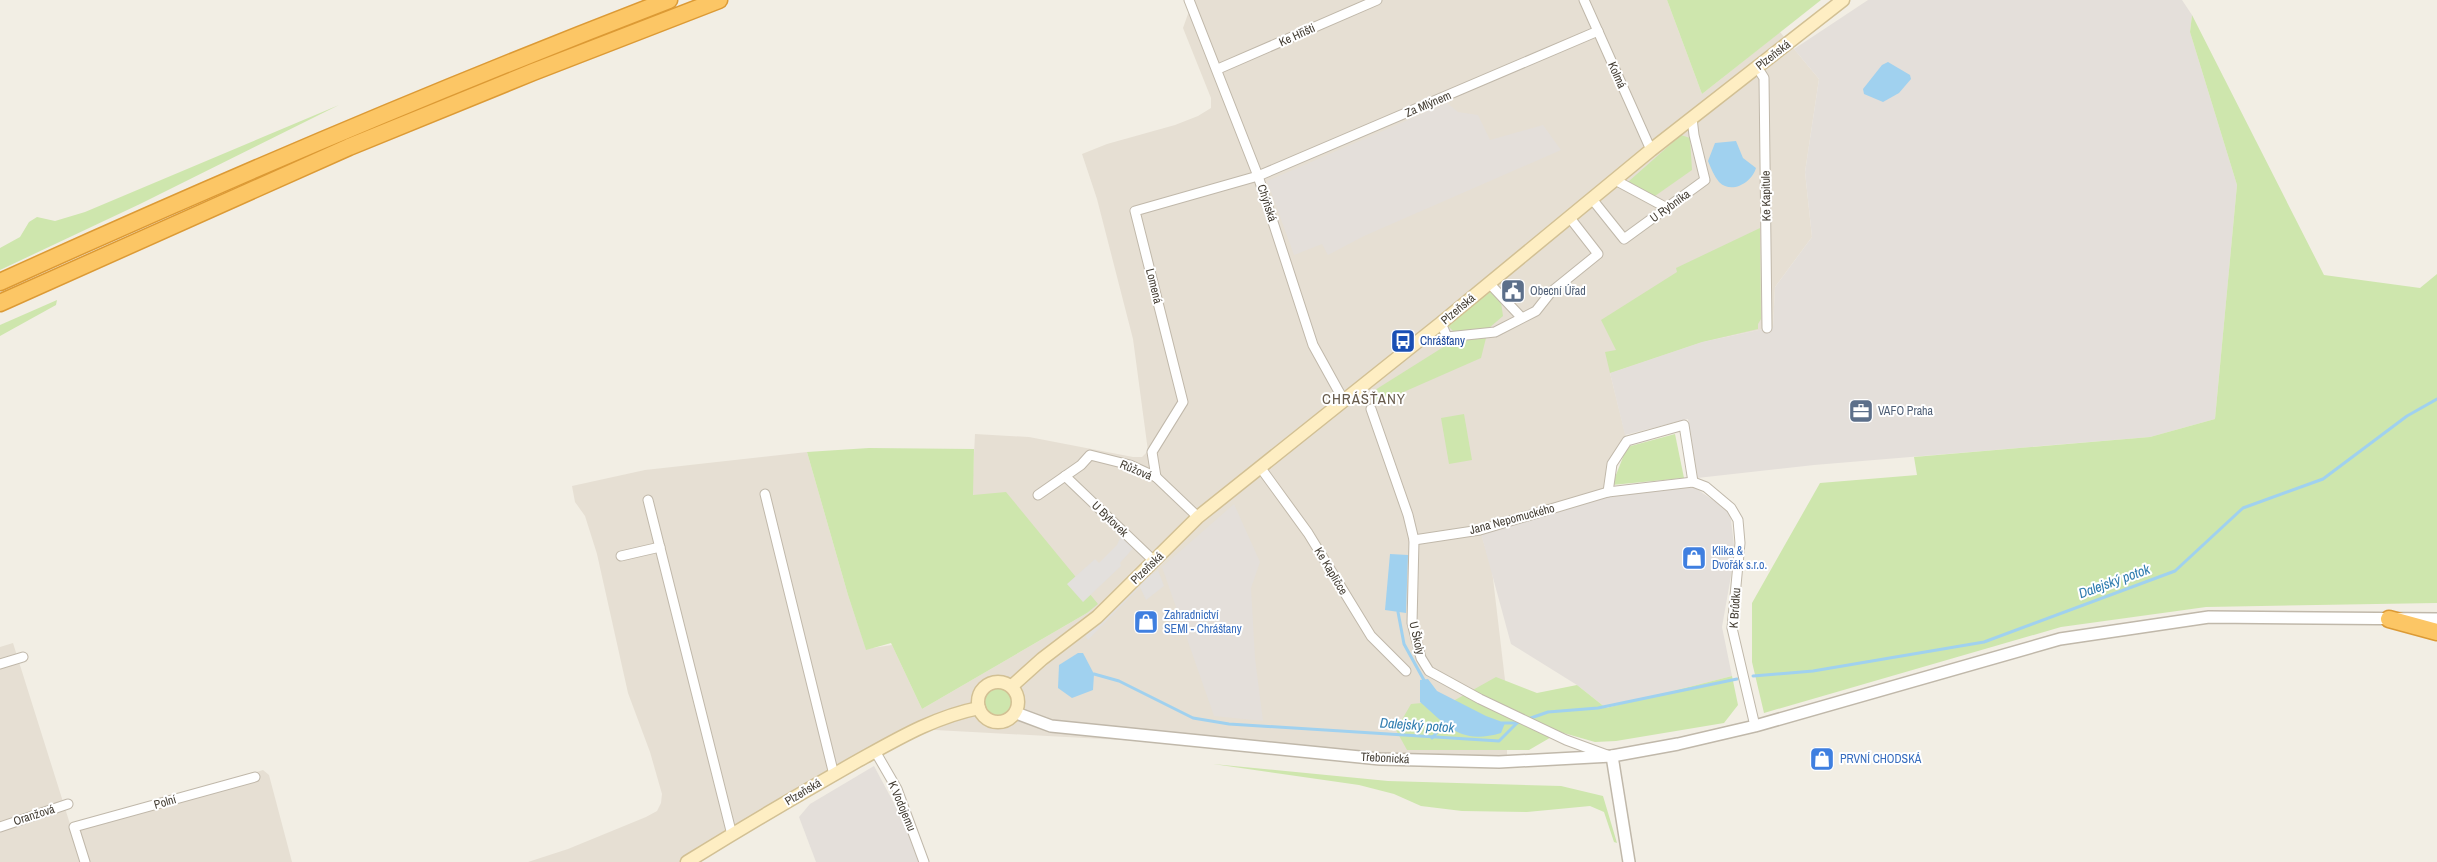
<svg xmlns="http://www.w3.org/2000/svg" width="2437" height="862" viewBox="0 0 2437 862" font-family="'Archivo Narrow',sans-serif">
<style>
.residential{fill:#e6dfd3}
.industrial{fill:#e4dfda}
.green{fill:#cee6ad}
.parking{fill:#e3e0dd}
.water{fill:#a0d1ef}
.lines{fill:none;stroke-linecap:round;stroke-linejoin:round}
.stream{stroke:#a0d1ef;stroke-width:3}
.minor-casing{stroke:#c0b8aa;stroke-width:11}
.tertiary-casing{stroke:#c0b8aa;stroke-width:14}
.secondary-casing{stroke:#d2c094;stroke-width:15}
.motorway-casing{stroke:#dc9a35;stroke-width:19}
.minor{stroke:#fff;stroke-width:9}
.tertiary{stroke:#fff;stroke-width:11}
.secondary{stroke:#feeec3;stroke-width:12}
.motorway{stroke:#fcc665;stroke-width:16}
.labels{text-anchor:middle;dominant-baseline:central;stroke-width:4;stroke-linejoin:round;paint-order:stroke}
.street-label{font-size:12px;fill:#443e34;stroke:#fff}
.service-label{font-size:12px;fill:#4e5e75;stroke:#fff;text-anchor:start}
.transit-label{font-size:12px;fill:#164399;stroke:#fff;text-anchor:start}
.shop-label{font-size:12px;fill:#366cbe;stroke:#fff;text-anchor:start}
.water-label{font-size:14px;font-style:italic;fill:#2f7caf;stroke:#fff}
.quarter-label{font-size:15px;letter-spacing:1px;fill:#675b4c;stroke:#fff}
</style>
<rect width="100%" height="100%" fill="#f2eee4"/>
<g class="residential">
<polygon points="1193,0 1667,0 1702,94 1780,32 1819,79 1805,172 1812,237 1775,287 1773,327 1702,342 1610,373 1627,441 1620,449 1608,492 1480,530 1492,570 1507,697 1507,761 917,729 687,862 528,862 568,849 646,817 657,811 661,803 662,794 650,752 628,693 597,554 585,516 575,502 572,486 645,470 807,452 848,595 866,649 892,645 922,709 1087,613 1097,604 972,495 975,434 1029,437 1133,457 1142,457 1148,451 1133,339 1097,199 1082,154 1107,144 1175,125 1198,116 1211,108 1211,98 1183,28"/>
<polygon points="13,643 70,824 133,809 263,770 269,775 292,862 0,862 0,647"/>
</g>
<g class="industrial">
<polygon points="1868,0 2182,0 2192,15 2190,32 2237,185 2215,419 2150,437 1814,465 1697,478 1688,419 1625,435 1610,373 1702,342 1773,327 1775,287 1812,237 1805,172 1819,79 1794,49"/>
<polygon points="1447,103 1458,112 1478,115 1490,140 1543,125 1561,150 1364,236 1328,255 1322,244 1294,255 1267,181"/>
<polygon points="1694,487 1730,512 1735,553 1722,627 1732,676 1606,708 1577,685 1511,644 1480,530 1608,492"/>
<polygon points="1234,504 1260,562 1251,588 1255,658 1263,721 1214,716 1162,567"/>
<polygon points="874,766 904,822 919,862 816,862 799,817 810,804"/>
</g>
<g class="green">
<polygon points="1667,0 1821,0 1702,94"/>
<polygon points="2192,15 2324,275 2420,288 2437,274 2437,603 2206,607 2061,627 1764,713 1752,662 1752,603 1820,483 1917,475 1914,457 2150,437 2215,419 2237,185 2190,32"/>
<polygon points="339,105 140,204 0,270 0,248 20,237 29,222 37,217 55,221 85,212"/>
<path d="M1681 135 1690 138 1692 170 1655 196C1643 195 1635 192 1628 182Z"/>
<polygon points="1760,228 1761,319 1758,324 1758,329 1702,342 1610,373 1605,352 1616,350 1601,320 1677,272 1676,268"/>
<polygon points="1491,291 1501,302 1503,316 1489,328 1457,335 1448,326"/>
<polygon points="57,300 56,305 0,336 0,325"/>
<polygon points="1486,338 1481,358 1374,405 1375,390 1453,341"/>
<polygon points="1464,414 1472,460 1449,464 1441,418"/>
<polygon points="1675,434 1684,478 1612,485 1627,447"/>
<polygon points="869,448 974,449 973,495 1006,492 1098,604 1087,613 922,709 891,643 866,650 848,595 807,452"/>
<polygon points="1732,676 1738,705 1724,723 1616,741 1595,742 1560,732 1529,750 1407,750 1396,730 1411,704 1455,700 1496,677 1537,693 1577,685 1606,708"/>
<circle cx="998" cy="702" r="14"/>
<polygon points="1213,764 1388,781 1561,786 1603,796 1617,843 1614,842 1604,812 1590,806 1527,812 1462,811 1421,806 1394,794 1359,785"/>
</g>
<g class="parking">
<polygon points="1123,531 1137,544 1120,563 1121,566 1083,602 1067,584 1095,559 1099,563 1117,545"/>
<polygon points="1158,570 1164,586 1146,600 1140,587 1088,640 1084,633 1135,586"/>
</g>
<g class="water">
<polygon points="1888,62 1910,75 1911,79 1899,93 1883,102 1864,94 1863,89 1882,65"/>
<path d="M1736 141 1743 158 1756 168C1752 182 1732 195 1719 182 1714 176 1711 168 1708 161L1715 143Z"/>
<polygon points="1390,554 1408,555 1406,613 1385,610"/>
<polygon points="1078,653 1083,653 1094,674 1093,690 1072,698 1058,688 1059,665"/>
<path d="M1428 679 1437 691 1486 716 1505 723 1501 733C1460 745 1448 726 1420 702V680Z"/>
</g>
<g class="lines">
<g class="stream">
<polyline points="1398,612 1404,644 1425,682"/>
<polyline points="1094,674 1119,681 1193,718 1229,724 1499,741 1517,723 1522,721"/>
<polyline points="1753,676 1813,671 1984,642 2175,571 2243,508 2323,479 2407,416 2437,399"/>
<polyline points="1528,719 1548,712 1598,708 1737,679"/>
<polyline points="1502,723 1516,723"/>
<polyline points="1432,738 1446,722"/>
</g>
<defs>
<g id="minor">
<polyline points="1189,0 1258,176 1313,345 1344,401"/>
<polyline points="1584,0 1651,150"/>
<polyline points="1757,67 1764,78 1767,328"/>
<polyline points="1218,69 1377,0"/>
<polyline points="1615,180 1667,208"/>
<polyline points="1592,199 1624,239 1705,180 1694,135 1692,118"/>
<polyline points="1489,283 1521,317"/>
<polyline points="1441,323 1447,337 1495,332 1536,311 1551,292 1598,254 1570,218"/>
<polyline points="1371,409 1408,515 1414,540 1412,623 1421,658 1429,671 1480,699 1566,740 1607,755"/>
<polyline points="1260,467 1308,533 1371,636 1406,671"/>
<polyline points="1065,476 1154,561"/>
<polyline points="1156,477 1152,452 1183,402 1135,211 1258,176 1598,31"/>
<polyline points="1608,492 1612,464 1627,441 1684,425 1693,482"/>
<polyline points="765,494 834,775"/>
<polyline points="1038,495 1081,465 1090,455 1130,465 1156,477 1198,517"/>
<polyline points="648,500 732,835"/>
<polyline points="1414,540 1480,530 1608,492 1693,482 1706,487 1731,508 1738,520 1740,543 1732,628 1755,726"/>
<polyline points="621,556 660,547"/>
<polyline points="0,664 23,657"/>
<polyline points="875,751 897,789 924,862"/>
<polyline points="0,827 68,804"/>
<polyline points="85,862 74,827 255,777"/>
</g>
<g id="tertiary">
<polyline points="1016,713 1051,726 1380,759 1499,762 1612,756 1678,744 1755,726 2060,639 2209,617 2437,619"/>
<polyline points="1612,756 1629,862"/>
</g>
<g id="secondary">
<circle cx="998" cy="702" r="20"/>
<polyline points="1012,686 1042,659 1097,617 1198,517 1441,323 1651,150 1843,0"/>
<path d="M687 862C742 828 798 795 854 763 894 741 933 717 979 708"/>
</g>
<g id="motorway">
<path d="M0 282C220 182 443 87 669 0"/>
<polyline points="0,303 349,147 533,72 719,0"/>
<polyline points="2389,619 2437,632"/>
</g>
</defs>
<use href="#minor" class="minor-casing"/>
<use href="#tertiary" class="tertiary-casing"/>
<use href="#secondary" class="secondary-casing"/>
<use href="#motorway" class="motorway-casing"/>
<use href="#minor" class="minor"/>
<use href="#tertiary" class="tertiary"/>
<use href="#secondary" class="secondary"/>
<use href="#motorway" class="motorway"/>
</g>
<defs>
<symbol id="civic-square" viewBox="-11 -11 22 22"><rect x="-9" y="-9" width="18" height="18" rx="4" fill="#5c6f8a" stroke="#fff"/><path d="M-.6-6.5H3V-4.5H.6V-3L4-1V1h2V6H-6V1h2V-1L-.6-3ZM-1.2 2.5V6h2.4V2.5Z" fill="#fff"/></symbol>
<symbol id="bus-square" viewBox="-11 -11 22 22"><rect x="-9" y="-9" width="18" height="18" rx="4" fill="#1a4fb4" stroke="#fff"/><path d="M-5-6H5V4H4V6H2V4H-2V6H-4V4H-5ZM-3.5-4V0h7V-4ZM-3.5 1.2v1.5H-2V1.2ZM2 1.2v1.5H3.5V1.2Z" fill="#fff"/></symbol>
<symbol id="office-square" viewBox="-11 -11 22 22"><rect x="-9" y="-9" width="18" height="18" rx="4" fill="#5c6f8a" stroke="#fff"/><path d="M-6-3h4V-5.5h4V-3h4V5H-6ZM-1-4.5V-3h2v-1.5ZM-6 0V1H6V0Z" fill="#fff"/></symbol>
<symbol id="shop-square" viewBox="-11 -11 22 22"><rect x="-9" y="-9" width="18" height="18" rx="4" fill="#3f7fe0" stroke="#fff"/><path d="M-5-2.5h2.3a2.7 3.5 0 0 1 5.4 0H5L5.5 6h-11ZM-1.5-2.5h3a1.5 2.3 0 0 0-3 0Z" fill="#fff"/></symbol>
</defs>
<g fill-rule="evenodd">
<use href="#civic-square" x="1499" y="277" width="28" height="28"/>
<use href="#bus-square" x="1389" y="327" width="28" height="28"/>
<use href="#office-square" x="1847" y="397" width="28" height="28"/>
<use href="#shop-square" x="1680" y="544" width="28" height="28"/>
<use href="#shop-square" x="1132" y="608" width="28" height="28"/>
<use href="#shop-square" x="1808" y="745" width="28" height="28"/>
</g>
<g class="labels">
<g class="street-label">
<text transform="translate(1297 35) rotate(-24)">Ke Hřišti</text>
<text transform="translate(1773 55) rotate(-38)">Plzeňská</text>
<text transform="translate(1617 75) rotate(66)">Kolmá</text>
<text transform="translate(1428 104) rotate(-23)">Za Mlýnem</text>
<text transform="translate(1766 196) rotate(-91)">Ke Kapitule</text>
<text transform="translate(1267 203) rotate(72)">Chýňská</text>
<text transform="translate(1670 206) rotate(-36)">U Rybníka</text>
<text transform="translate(1154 286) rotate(76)">Lomená</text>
<text transform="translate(1458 309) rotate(-40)">Plzeňská</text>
<text transform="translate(1136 470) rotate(23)">Růžová</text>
<text transform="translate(1110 519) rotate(44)">U Bytovek</text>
<text transform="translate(1512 519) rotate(-15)">Jana Nepomuckého</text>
<text transform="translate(1147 568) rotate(-44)">Plzeňská</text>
<text transform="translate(1331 571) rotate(59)">Ke Kapličce</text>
<text transform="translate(1735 608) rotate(-86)">K Brůdku</text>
<text transform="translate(1417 638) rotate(77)">U Školy</text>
<text transform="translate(1385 758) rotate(3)">Třebonická</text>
<text transform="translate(803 792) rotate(-31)">Plzeňská</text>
<text transform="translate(165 802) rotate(-16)">Polní</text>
<text transform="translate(902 806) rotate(67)">K Vodojemu</text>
<text transform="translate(34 815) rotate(-18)">Oranžová</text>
</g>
<g class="service-label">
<text x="1530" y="291">Obecní Úřad</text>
<text x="1878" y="411">VAFO Praha</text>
</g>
<g class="transit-label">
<text x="1420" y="341">Chrášťany</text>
</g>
<g class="shop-label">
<text x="1712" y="551">Klika &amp;<tspan x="1712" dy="14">Dvořák s.r.o.</tspan></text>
<text x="1164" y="615">Zahradnictví<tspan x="1164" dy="14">SEMI - Chráštany</tspan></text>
<text x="1840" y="759">PRVNÍ CHODSKÁ</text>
</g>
<g class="water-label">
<text transform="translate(2114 581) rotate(-20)">Dalejský potok</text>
<text transform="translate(1417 725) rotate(4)">Dalejský potok</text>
</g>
<g class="quarter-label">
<text x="1364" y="398">CHRÁŠŤANY</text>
</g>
</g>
</svg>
